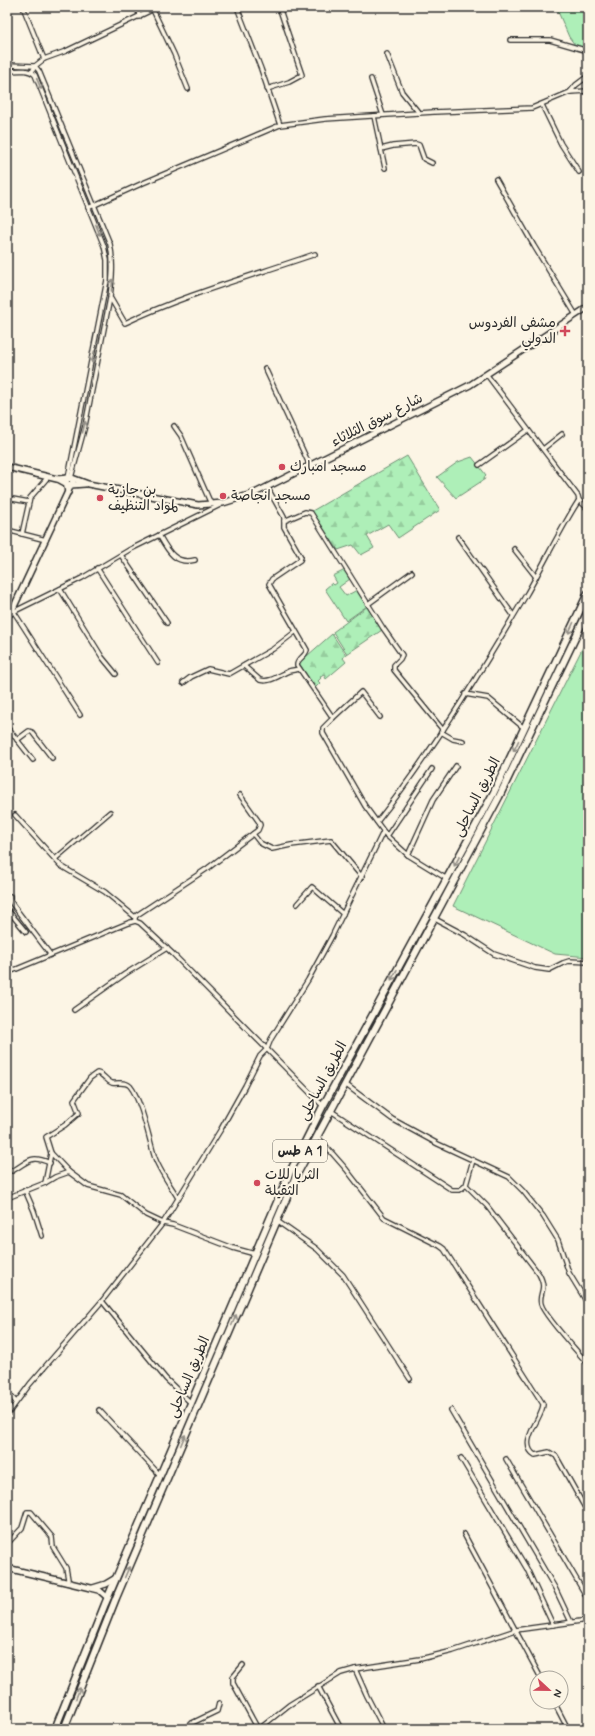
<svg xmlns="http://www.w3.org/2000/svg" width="595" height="1736" viewBox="0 0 595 1736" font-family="Mynerve,'Playpen Sans Arabic',sans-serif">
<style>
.green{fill:#aeefb8;stroke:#6c8d72}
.forest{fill:url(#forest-firs);stroke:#6c8d72}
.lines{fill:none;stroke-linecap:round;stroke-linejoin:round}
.street-casing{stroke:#2b2b2b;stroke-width:6}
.secondary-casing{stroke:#2b2b2b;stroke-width:8}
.highway-casing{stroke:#2b2b2b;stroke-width:9}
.street{stroke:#fcf5e5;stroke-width:3.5}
.secondary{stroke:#fcf5e5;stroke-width:5}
.highway{stroke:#fcf5e5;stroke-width:6}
.oneway{stroke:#949088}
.poi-dot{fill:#d1495b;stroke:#fcf5e5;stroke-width:1.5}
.labels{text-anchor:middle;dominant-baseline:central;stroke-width:4;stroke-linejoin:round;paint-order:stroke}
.shield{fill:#fcf5e5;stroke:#6a6863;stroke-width:1}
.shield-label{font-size:13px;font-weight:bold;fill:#2b2b2b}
.poi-label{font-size:14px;fill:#2b2b2b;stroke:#fcf5e5;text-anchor:start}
.street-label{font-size:14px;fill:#2b2b2b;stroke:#fcf5e5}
</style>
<defs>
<pattern id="forest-firs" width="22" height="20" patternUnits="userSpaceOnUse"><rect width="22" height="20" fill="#aeefb8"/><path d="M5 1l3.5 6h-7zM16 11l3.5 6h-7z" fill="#96cd9e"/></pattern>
</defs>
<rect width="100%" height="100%" fill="#fcf5e5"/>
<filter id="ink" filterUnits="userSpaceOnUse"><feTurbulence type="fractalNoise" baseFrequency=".025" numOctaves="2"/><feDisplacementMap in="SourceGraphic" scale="8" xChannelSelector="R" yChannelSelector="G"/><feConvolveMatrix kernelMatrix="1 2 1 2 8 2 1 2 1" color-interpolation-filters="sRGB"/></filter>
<g filter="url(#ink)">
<g class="green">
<polygon points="556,7 588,7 588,45 585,48 575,45 569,37"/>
<polygon points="472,457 486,475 484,477 485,479 456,498 437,477 458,462"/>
<polygon points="345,570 350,579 339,587 346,596 357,590 367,606 346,621 325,589 332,583 334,585 337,583 333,576"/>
<polygon points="588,637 588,957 555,954 453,906"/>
</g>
<g class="forest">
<polygon points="407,456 440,510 398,538 388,524 367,536 374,548 361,555 353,545 338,550 312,511"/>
<polygon points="368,606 382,630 347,654 333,632"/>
<polygon points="332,634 346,655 343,658 346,662 326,679 324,675 320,677 321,678 318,681 320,683 315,688 299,663"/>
</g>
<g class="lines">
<defs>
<g id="street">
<polyline points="23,7 44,59"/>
<polyline points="138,7 139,17"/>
<polyline points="237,7 261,69 280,125"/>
<polyline points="153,10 174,54 188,89"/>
<polyline points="510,40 550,40 588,51"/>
<polyline points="387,54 402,92 419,113"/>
<path d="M7 65 35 66 39 71 110 244C114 262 112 280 110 298L85 426 71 478"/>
<path d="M7 71C16 71 28 68 35 75L104 246 107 260V280L68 478"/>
<polyline points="32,72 35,66 44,59 66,51 158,7"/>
<polyline points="371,79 383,115"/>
<polyline points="267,89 289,82 302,75 279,7"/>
<polyline points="570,92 576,85 588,76"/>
<polyline points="542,105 561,144 579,172"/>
<polyline points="374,116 385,168"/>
<polyline points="381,149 393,146 416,144 419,145 424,159 432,163"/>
<polyline points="496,179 534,246 576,315"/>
<polyline points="88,208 143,183 280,125 325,119 434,112 532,108 570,92 588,91"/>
<path d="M111 299 125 323C186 294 252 276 315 254"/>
<polyline points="265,368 310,466"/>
<polyline points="174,426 181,436 211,504"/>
<polyline points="543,449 562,434"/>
<polyline points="479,465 528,430"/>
<path d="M267 487 284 517V527L301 557 300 560 272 579 269 584 307 650C305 657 297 659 297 665L333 718 323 728V733L365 806 387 836 408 855 447 879"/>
<polyline points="7,498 29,502"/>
<polyline points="579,500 588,509"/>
<polyline points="284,521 305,512 311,513 383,628 402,655 400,659 394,665 394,670 443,730"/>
<polyline points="7,530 46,540"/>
<polyline points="22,534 30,498 48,477"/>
<path d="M159 535C168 551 175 565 195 560"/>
<polyline points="458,537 513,615"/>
<polyline points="514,549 536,577"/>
<polyline points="121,555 167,623"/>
<polyline points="97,568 158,663"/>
<polyline points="60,589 102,657 116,674"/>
<polyline points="368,604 412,572"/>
<polyline points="7,606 15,605"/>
<polyline points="14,612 80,715"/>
<polyline points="11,613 82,578 129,550 220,505"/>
<path d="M244 666 260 680C271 683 279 675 289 671 292 670 295 670 299 669"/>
<polyline points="183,683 191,677 208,669 229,674 273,649 295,632"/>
<polyline points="465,694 488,698 524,728"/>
<polyline points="333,718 361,692 380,717"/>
<polyline points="7,727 33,760"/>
<polyline points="441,732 453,739 463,741"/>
<polyline points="17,740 29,731 32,732 52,758"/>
<polyline points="15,815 61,866 105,892 135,917"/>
<path d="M377 822C433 751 480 673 526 595 544 564 559 531 579 500L578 496 487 375"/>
<polyline points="253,834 260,843 272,849 291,845 331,840 362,877"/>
<polyline points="387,836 432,769"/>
<polyline points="408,855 433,800 456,766"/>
<polyline points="55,859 110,812"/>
<polyline points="10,896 10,900 13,905 50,954"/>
<polyline points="297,904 312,887 343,914"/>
<polyline points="7,909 26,932"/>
<polyline points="435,919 465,935 494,954 535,968 549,970 563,963 569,961 588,962"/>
<polyline points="135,921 135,917 137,915 208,868 258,830 260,825 259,822 240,795"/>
<polyline points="7,973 128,923 135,921 140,923 173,954 323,1106"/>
<polyline points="74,1010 125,974 167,948"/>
<polyline points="345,1084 392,1119 438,1144 509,1177 523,1191 543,1216 558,1240 569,1273 588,1304"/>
<polyline points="331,1111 452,1190 460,1190 466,1185"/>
<path d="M317 1136 346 1169 384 1218 440 1246 444 1249 543 1404C544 1416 516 1443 535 1455L549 1452 556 1456 588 1513"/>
<polyline points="51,1153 69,1172"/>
<path d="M473 1160 466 1185 487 1206 539 1274C548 1291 538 1292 541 1304 544 1316 578 1352 588 1364"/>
<path d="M7 1168 12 1171C29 1162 29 1154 50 1163"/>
<path d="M45 1183 51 1153 46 1137 65 1125 79 1113 74 1100 90 1078 97 1073C104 1074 106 1081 112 1083 118 1084 125 1081 130 1086 141 1099 149 1138 154 1155 158 1169 171 1186 178 1198"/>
<polyline points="25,1190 34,1211 42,1236"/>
<polyline points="7,1198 45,1183 55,1177 69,1172 88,1186 121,1195 146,1215 163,1223 173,1225 233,1248 255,1254"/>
<polyline points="277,1221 317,1249 343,1275 410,1379"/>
<polyline points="102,1301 166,1379 191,1403"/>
<polyline points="7,1392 16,1402"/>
<polyline points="99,1410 160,1475"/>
<polyline points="451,1410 555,1588 571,1622"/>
<polyline points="7,1415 30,1384 102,1301 163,1223 221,1129 245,1086 260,1056 267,1049 271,1039 308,980 332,936 383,832"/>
<polyline points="461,1458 527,1569 553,1625"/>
<polyline points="506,1459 588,1599"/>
<polyline points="464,1534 541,1678"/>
<polyline points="7,1544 22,1528 27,1512 31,1512 52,1537 53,1547 66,1568 68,1579 67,1583"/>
<polyline points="243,1665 233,1677 233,1683 258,1729"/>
<polyline points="355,1669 367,1696 384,1729"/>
<polyline points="318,1686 341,1729"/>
<polyline points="554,1702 568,1729"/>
<polyline points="191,1729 190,1724 217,1711 219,1703"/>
<polyline points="259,1729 289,1705 341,1673 355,1669 420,1659 453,1651 516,1630 588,1620"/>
</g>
<g id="secondary">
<polyline points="7,467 57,479 68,478"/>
<polyline points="72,478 88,484 198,505 223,503 255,493 470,385 588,307"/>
<polyline points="58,479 69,485 73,483 72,479 69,478 66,481 66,483 68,492"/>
<polyline points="7,615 11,613 71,485 85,484"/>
<polyline points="7,1568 99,1590 108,1598"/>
<polyline points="93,1588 106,1584 116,1578"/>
</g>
<g id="highway">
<polyline points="55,1729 105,1604 290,1172 323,1106 493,794 588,593"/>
<polyline points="64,1729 116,1598 296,1176 499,797 588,611"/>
</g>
</defs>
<use href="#street" class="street-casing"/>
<use href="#secondary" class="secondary-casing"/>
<use href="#highway" class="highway-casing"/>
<use href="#street" class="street"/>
<use href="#secondary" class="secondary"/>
<use href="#highway" class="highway"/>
</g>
<defs><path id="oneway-shaft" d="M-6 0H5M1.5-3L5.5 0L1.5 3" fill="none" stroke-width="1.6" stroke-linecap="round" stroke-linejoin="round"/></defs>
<g class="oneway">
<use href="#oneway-shaft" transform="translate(39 84) rotate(67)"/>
<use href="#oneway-shaft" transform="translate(98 230) rotate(68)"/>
<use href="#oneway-shaft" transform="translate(112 285) rotate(-84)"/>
<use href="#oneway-shaft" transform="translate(93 357) rotate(102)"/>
<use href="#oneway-shaft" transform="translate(84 427) rotate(-76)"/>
<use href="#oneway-shaft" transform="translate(571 628) rotate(115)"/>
<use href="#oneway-shaft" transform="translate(516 746) rotate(115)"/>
<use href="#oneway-shaft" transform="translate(457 861) rotate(119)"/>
<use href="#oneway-shaft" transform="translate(394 975) rotate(119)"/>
<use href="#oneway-shaft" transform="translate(234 1320) rotate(-67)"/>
<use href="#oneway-shaft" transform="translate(183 1440) rotate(-67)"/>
<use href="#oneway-shaft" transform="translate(127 1572) rotate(-67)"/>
<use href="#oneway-shaft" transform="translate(78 1693) rotate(-69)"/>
</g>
</g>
<g class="poi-dot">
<path d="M563 325h4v4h4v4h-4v4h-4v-4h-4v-4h4z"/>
<circle cx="282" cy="467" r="4"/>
<circle cx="223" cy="496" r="4"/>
<circle cx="100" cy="498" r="4"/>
<circle cx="257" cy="1183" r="4"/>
</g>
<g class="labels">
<rect class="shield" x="273" y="1140" width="54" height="22" rx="3"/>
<g class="shield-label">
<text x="300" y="1151">طس A 1</text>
</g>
<g class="poi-label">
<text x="556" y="323" text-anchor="end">مشفى الفردوس<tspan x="556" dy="16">الدولي</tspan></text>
<text x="290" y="467">مسجد امبارك</text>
<text x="108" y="490">بن جازية<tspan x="108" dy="16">لمواد التنظيف</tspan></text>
<text x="231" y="496">مسجد انجاصة</text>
<text x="265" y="1175">الثريا للات<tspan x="265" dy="16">الثقيلة</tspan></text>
</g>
<g class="street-label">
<text transform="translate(377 420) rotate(-27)">شارع سوق الثلاثاء</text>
<text transform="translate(477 797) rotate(-63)">الطريق الساحلى</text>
<text transform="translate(323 1081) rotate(-62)">الطريق الساحلى</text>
<text transform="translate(189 1377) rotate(-67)">الطريق الساحلى</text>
</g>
</g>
<rect width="595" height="1736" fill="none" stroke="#fcf5e5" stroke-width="24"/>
<rect x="12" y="12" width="571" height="1712" fill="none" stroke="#2b2b2b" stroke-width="1.5" filter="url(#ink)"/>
<g transform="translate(549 1690) rotate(112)"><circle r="19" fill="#fcf5e5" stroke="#a8a49b"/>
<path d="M0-3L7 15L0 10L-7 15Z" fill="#d1495b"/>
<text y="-6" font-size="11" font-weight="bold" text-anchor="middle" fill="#2b2b2b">N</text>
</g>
</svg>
